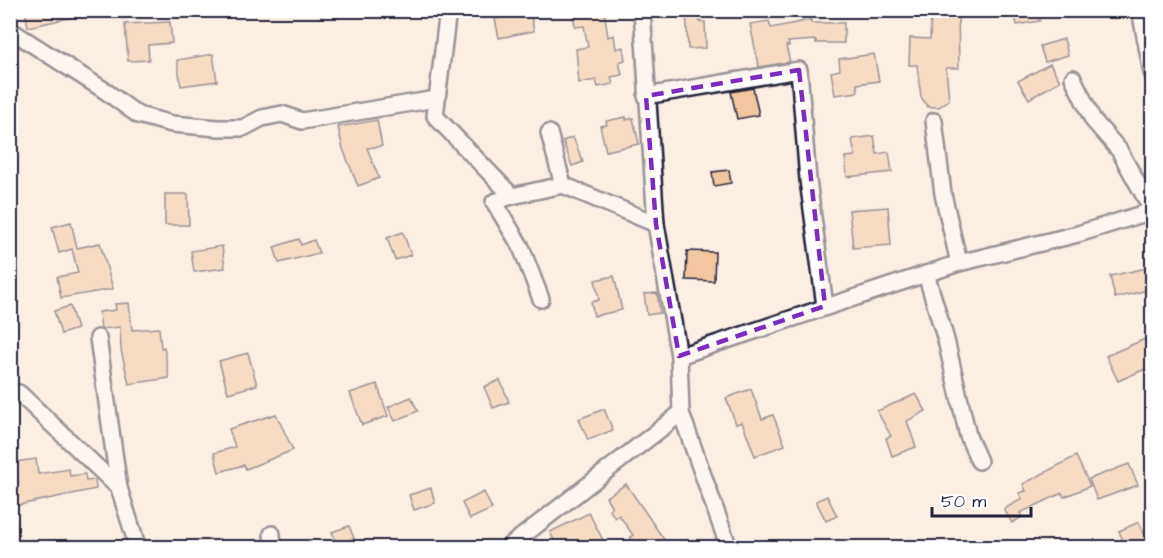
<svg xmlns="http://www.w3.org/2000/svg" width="1163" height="558" viewBox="0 0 1163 558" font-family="'Architects Daughter',sans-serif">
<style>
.building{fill:#f2c6a1;stroke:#22223b;stroke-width:1.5}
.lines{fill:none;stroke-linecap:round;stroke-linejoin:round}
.minor-casing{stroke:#22223b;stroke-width:20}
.minor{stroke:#fff;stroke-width:15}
.marked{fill:none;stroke:#7b2cbf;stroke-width:4.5;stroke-dasharray:12 8;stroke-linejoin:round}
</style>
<rect width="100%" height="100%" fill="#fbeee3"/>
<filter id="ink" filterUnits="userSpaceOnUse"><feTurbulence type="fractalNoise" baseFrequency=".0167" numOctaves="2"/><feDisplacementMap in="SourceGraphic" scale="12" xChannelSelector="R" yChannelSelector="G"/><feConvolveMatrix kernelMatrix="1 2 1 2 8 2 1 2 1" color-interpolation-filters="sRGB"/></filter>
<g filter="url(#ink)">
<g class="building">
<polygon points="25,10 82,10 83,15 28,27"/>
<polygon points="585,10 604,10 608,37 614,35 616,49 623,47 625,60 619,62 622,75 611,77 613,84 598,87 596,80 579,83 576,49 588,47 584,26 575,27 573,12"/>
<polygon points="686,10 698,10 700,22 705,22 706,48 688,49"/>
<polygon points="931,10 958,10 959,68 946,68 949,100 939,107 928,107 921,97 917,65 909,65 910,38 930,39"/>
<polygon points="1014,10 1038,10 1040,21 1017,25"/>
<polygon points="530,12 534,31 499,38 495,19"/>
<polygon points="811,20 811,23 844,23 844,43 816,43 816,40 788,42 789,46 786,46 790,62 759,67 750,24 769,21 771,28"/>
<polygon points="170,22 172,43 148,45 149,60 128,61 125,24"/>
<polygon points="1064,39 1068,55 1045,62 1040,46"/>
<polygon points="213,54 217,81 181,86 177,60"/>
<polygon points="874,54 879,81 857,84 858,92 835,95 831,72 840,70 839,59"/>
<polygon points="1050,64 1060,81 1029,99 1018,81"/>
<polygon points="753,88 759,115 737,119 731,92"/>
<polygon points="626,117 626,120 633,118 639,144 606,151 600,126 607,125 606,121"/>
<polygon points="377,120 382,146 367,148 379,178 358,186 343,149 338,127"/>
<polygon points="874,136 877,154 889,152 892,172 847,177 845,157 855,156 852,139"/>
<polygon points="573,137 583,162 572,166 563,141"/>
<polygon points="729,170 731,183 714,186 712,172"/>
<polygon points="165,194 188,194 189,225 165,225"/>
<polygon points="888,207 891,245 853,248 849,210"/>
<polygon points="71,222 77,248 100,243 113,289 61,298 57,277 78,273 72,249 59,253 52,227"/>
<polygon points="403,232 411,255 395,260 387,238"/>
<polygon points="299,239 301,245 314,240 319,253 279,263 274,247"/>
<polygon points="222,246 225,268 194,272 191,251"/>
<polygon points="687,251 715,252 714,281 686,280"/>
<polygon points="1147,268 1152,289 1115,298 1110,276"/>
<polygon points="614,276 622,310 594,316 591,302 599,300 595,280"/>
<polygon points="657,293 660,313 647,315 644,294"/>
<polygon points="129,303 132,330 159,328 161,348 164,347 169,378 129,384 121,350 120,327 101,329 99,312 116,310 115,304"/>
<polygon points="70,306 77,329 61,334 54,311"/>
<polygon points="1152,336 1152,366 1118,381 1106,356"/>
<polygon points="248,353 257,385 228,393 219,361"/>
<polygon points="500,380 509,402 493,408 484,387"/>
<polygon points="377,384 388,416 362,425 350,393"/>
<polygon points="751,389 762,419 773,415 785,445 755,456 742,422 736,424 726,398"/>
<polygon points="916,394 926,411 907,421 916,447 892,456 886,438 891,436 877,411"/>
<polygon points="411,397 418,411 395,421 388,407"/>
<polygon points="604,409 613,430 588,440 579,419"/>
<polygon points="276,414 293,450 246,469 244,465 219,472 214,453 235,447 229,429"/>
<polygon points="1076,456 1090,486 1064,497 1062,493 1020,513 1022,517 1012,523 1004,509 1022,499 1019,493 1026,491 1023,484"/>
<polygon points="36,459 38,474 69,469 70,476 85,474 86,481 95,480 96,489 14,506 10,486 18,484 15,462"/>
<polygon points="1129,464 1138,485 1097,500 1089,479"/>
<polygon points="626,484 665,541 655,548 638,548 630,537 633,535 619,515 615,518 609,509 612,507 606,497"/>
<polygon points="431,488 435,503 414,510 409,495"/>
<polygon points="484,492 492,509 470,519 462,503"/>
<polygon points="827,496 837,516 826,521 816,501"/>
<polygon points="589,513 607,548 558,548 550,532"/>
<polygon points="1139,522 1150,548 1126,548 1119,531"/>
<polygon points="349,526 354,538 337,545 332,532"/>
</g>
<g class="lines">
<defs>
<g id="minor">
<polyline points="448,10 435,116 512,196 563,185"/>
<polyline points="642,10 656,224 679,356 681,413 729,548"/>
<polyline points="1140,10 1152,73"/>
<polyline points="10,30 104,90 138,115 172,124 218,128 243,128 262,118 282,114 302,121 436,99"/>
<polyline points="1073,78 1093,120 1119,150 1152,210"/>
<polyline points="646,96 799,70 808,180 825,306"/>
<polyline points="934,121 943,194 959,263"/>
<polyline points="549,133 563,185 656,224"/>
<polyline points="512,196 494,202 521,247 541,299"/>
<polyline points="926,274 946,340 968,436 979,461"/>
<polyline points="98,338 119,488 138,548"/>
<polyline points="679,356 959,263 1078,234 1152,211"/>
<polyline points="19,393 119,488"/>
<polyline points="272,534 273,548"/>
<polyline points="507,548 681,413"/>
</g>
</defs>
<use href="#minor" class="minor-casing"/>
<use href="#minor" class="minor"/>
</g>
</g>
<path d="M0 0H1163V558H0ZM799 70 825 306 679 356 656 224 646 96Z" fill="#fbeee3" fill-opacity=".55" fill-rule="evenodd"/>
<path class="marked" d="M799 70 825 306 679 356 656 224 646 96Z"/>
<rect width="1163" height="558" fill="none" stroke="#fff" stroke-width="36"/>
<rect x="18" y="18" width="1127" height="522" fill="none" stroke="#22223b" stroke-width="2" filter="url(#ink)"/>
<path d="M932 507v9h99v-9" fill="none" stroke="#22223b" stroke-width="3"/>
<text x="941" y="507" font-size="18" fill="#22223b" stroke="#ffffff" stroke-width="4.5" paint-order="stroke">50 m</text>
</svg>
